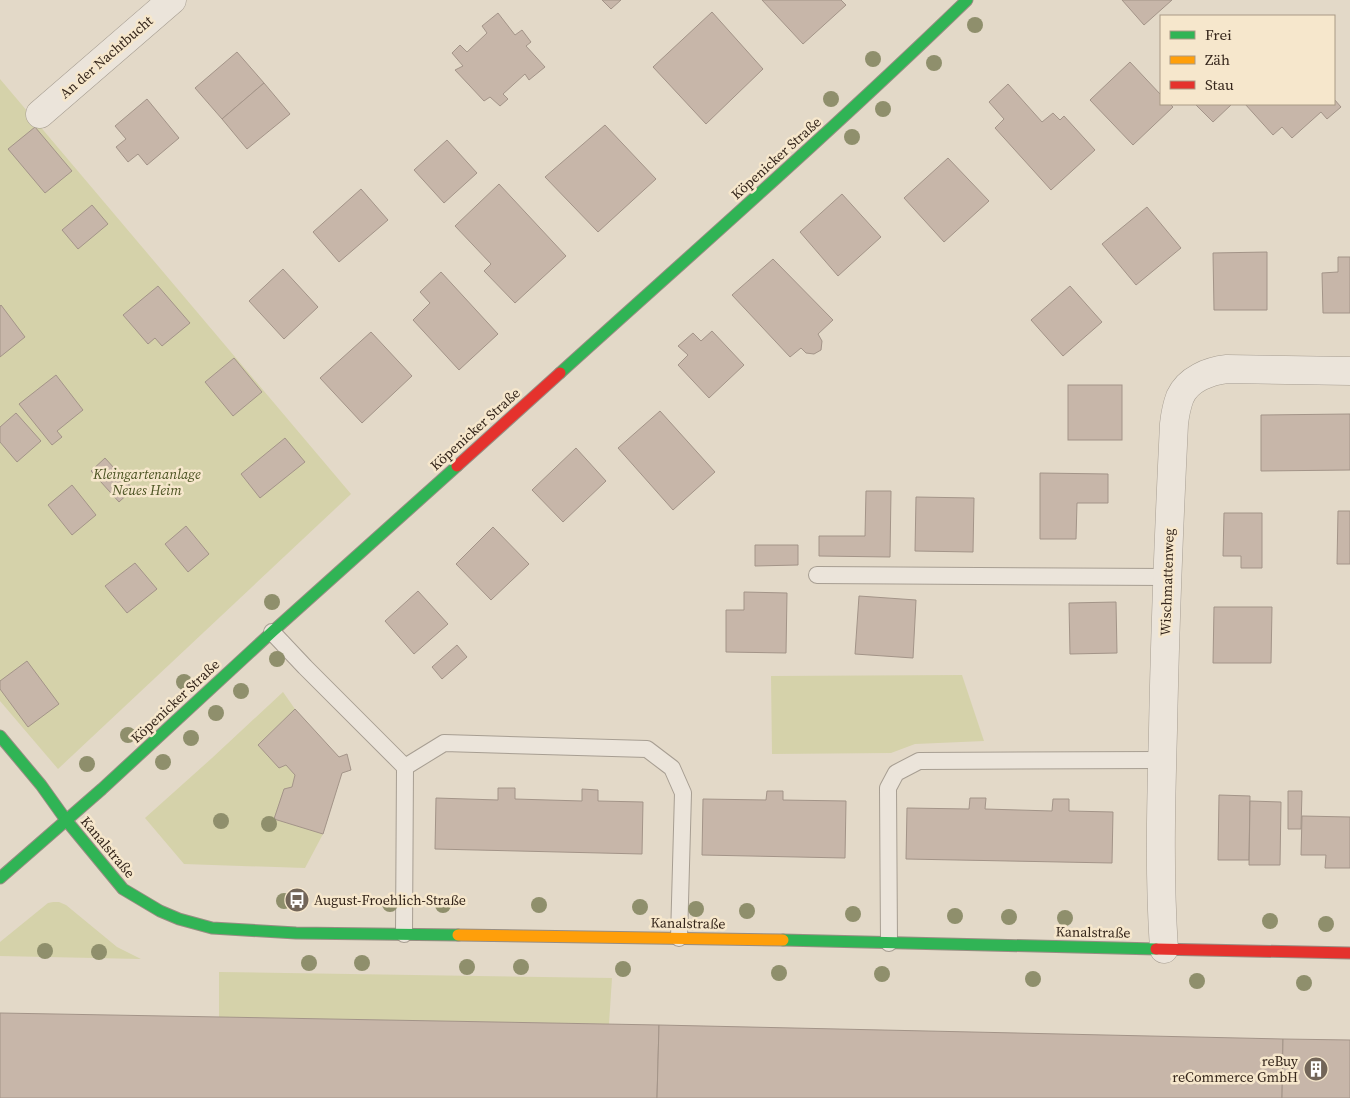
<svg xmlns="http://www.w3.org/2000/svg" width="1350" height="1098" viewBox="0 0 1350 1098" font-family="'Source Serif 4',serif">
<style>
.green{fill:#d5d2aa}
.building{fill:#c7b6a9;stroke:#a39488}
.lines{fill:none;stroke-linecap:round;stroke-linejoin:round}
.lane-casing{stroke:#a79e92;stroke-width:18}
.street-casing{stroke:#a79e92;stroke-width:29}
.fast-casing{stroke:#978d82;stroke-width:13}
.slow-casing{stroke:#978d82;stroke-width:13}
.jam-casing{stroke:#978d82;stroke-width:13}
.lane{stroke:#ebe4da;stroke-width:16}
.street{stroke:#ebe4da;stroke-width:28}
.fast{stroke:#30b455;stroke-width:11}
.slow{stroke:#ff9f0a;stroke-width:11}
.jam{stroke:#e5322d;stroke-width:11}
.tree{fill:#8f8f6c}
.labels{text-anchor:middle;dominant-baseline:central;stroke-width:5;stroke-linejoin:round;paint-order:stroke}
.street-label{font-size:14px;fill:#35261b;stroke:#f6e7cc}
.park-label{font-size:14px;font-style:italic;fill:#4a5221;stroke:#f6e7cc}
.poi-label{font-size:14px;fill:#35261b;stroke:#f6e7cc;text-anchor:start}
</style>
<rect width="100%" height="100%" fill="#e3d9c8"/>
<g class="green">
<polygon points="0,79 351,494 58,769 0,701"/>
<polygon points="962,675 984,741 915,744 891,753 772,754 771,676"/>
<polygon points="283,692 295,709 258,745 279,767 286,765 295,775 292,787 284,789 275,819 323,834 305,868 184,864 145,818 212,758"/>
<polygon points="53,902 59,902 66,905 117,947 141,959 0,956 0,942 48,903"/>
<polygon points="219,972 612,978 609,1024 219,1017"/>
</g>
<g class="building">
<polygon points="602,0 621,0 611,9"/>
<polygon points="762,0 841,0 846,5 803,44"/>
<polygon points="1122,0 1172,0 1144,25"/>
<polygon points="712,12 763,69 706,124 653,67"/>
<polygon points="498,13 515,35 522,30 531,42 526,46 545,67 529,80 525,74 503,94 508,99 500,106 490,97 484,101 455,70 463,66 452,53 460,45 467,52 487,33 482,26"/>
<polygon points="237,52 264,83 222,119 195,88"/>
<polygon points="1130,62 1161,95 1161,104 1170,104 1173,107 1133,145 1090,100"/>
<polygon points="264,83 290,114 247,149 222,119"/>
<polygon points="1008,84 1042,122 1053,113 1060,120 1064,116 1095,150 1051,190 995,128 1004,119 989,102"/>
<polygon points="147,99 179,138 147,165 138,154 128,162 116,147 126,139 115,126"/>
<polygon points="1334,99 1341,107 1327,119 1321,112 1292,138 1282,127 1273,135 1245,104 1334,104"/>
<polygon points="1195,104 1232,104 1213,122"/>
<polygon points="605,125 656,179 598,232 545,177"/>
<polygon points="35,127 72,171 45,193 8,149"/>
<polygon points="447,140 477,173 444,203 414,170"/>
<polygon points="948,158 989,201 944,242 904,198"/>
<polygon points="499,184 566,256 515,303 484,271 491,264 455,226"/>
<polygon points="361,189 388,220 339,262 313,232"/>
<polygon points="842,194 881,237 838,276 800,232"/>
<polygon points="92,205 108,224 78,249 62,230"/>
<polygon points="1147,207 1181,248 1136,285 1102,244"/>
<polygon points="1267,252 1267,310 1214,310 1213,253"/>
<polygon points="1338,257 1350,257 1350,313 1323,313 1322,273 1338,272"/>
<polygon points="773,259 833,320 818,334 822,341 821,350 814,354 806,353 801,348 790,357 732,295"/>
<polygon points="283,269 318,307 284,339 249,301"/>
<polygon points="441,272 498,334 459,370 413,320 430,303 420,292"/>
<polygon points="158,286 190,323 162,346 155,338 148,344 123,315"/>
<polygon points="1070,286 1102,322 1063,356 1031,320"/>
<polygon points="1,305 25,337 0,357 0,306"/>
<polygon points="712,331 744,365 709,398 678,365 688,355 678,346 693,333 701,341"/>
<polygon points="371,332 412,376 362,423 320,378"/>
<polygon points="234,358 262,392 233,416 205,382"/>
<polygon points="56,375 83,410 57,431 62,437 52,445 19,404"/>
<rect x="1068" y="385" width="54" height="55"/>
<polygon points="660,411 715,472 673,510 618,448"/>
<polygon points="16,413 41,441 17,462 0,442 0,427"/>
<polygon points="1350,414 1350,470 1261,471 1261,415"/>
<polygon points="285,438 305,462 260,498 241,474"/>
<polygon points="576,448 606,481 563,522 532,490"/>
<polygon points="105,458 133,489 119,502 91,471"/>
<polygon points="1040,473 1108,474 1108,503 1077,503 1076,539 1040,539"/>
<polygon points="72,485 96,515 72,535 48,505"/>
<polygon points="866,491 891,491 890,557 819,556 819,536 865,536"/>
<polygon points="916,497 974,498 973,552 915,551"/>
<polygon points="1338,511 1350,511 1350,564 1337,564"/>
<polygon points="1224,513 1262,513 1262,568 1241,568 1241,556 1223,556"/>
<polygon points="186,526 209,554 188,572 165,544"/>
<polygon points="493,527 529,564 491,600 456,564"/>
<polygon points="755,545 798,545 798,565 755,566"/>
<polygon points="135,563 157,589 127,613 105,586"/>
<polygon points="418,591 448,624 414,654 385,621"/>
<polygon points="744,592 787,593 786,653 726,652 726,610 744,610"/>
<polygon points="859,596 916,600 913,658 855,654"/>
<polygon points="1116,602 1117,653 1070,654 1069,603"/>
<polygon points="1214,607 1272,607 1271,663 1213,663"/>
<polygon points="457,645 467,657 442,679 432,667"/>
<polygon points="27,661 59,704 28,727 0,689 0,681"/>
<polygon points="295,709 339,757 347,754 351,770 342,773 323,834 274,819 284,789 292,787 295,775 286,765 279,768 258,745"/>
<polygon points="498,788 515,788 515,799 582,801 582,789 598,790 598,801 643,802 642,854 435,849 436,798 498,800"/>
<polygon points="767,791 783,791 783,800 846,801 845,858 702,855 703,799 766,800"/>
<polygon points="1288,791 1302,791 1301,829 1288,829"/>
<polygon points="1219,795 1250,796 1249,860 1218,860"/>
<polygon points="970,798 986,798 985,809 1052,811 1053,799 1069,799 1069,811 1113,812 1112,863 906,859 907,808 969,809"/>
<polygon points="1250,801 1281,802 1280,865 1249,865"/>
<polygon points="1302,816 1350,817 1350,868 1325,868 1326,855 1301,855"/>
<polygon points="0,1013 659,1025 657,1098 0,1098"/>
<polygon points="659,1025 1283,1039 1282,1098 657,1098"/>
<polygon points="1283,1039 1350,1040 1350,1098 1282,1098"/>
</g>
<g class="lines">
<defs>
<g id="lane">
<polyline points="817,575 1166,577"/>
<polyline points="272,632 305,667 405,767 404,934"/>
<polyline points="405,767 444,743 647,749 672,768 683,793 679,938"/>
<polyline points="889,943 888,788 896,773 919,761 1162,760"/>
</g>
<g id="street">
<polyline points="40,114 172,0"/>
<path d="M1164 949C1159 876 1161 803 1163 730 1165 628 1169 526 1174 424 1175 415 1177 405 1180 397 1188 379 1209 371 1227 369L1350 371"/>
</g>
<g id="fast">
<path d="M560 373C696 250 835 128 967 0"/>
<polyline points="0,736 41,785 66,820 123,889 160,911 179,919 212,928 296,933 458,935"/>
<polyline points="0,878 102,789 272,632 457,466"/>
<polyline points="783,940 1156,949"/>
</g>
<polyline id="slow" points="458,935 783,940"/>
<g id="jam">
<polyline points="457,466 560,373"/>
<polyline points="1156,949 1350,953"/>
</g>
</defs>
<use href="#lane" class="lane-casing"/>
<use href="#street" class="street-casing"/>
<use href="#fast" class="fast-casing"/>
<use href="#slow" class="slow-casing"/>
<use href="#jam" class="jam-casing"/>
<use href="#lane" class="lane"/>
<use href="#street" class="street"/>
<use href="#fast" class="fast"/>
<use href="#slow" class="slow"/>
<use href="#jam" class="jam"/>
</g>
<g class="tree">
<circle cx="975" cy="25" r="8"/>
<circle cx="873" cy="59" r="8"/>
<circle cx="934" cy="63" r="8"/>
<circle cx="831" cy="99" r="8"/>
<circle cx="883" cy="109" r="8"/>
<circle cx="852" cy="137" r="8"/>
<circle cx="272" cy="602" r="8"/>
<circle cx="277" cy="659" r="8"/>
<circle cx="184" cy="682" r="8"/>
<circle cx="241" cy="691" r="8"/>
<circle cx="216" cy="713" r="8"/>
<circle cx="128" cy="735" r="8"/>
<circle cx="191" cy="738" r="8"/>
<circle cx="163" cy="762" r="8"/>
<circle cx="87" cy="764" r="8"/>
<circle cx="221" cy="821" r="8"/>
<circle cx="269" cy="824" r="8"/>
<circle cx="284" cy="901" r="8"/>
<circle cx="390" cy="904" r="8"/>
<circle cx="443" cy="905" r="8"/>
<circle cx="539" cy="905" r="8"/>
<circle cx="640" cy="907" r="8"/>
<circle cx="696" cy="909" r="8"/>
<circle cx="747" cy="911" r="8"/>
<circle cx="853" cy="914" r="8"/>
<circle cx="955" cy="916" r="8"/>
<circle cx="1009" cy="917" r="8"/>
<circle cx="1065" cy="918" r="8"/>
<circle cx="1270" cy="921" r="8"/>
<circle cx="1326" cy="924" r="8"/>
<circle cx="45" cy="951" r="8"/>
<circle cx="99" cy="952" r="8"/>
<circle cx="309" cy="963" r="8"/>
<circle cx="362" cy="963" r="8"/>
<circle cx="467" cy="967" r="8"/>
<circle cx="521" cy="967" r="8"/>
<circle cx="623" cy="969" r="8"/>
<circle cx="779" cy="973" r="8"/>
<circle cx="882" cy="974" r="8"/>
<circle cx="1033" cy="979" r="8"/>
<circle cx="1197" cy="981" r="8"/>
<circle cx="1304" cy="983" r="8"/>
</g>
<defs>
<symbol id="bus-disc" viewBox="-11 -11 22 22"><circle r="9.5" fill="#726558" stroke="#f6e7cc"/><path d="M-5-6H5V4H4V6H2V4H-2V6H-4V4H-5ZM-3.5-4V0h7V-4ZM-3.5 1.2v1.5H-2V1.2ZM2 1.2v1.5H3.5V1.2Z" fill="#fff"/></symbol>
<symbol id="building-disc" viewBox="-11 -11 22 22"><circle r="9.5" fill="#726558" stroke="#f6e7cc"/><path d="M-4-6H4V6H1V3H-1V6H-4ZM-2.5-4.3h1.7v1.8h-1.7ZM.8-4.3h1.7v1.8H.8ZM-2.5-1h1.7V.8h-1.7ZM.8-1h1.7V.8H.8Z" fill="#fff"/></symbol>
</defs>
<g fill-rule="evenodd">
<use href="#bus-disc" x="283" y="886" width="28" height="28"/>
<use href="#building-disc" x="1302" y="1055" width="28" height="28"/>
</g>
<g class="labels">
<g class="street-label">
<text transform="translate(106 57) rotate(-41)">An der Nachtbucht</text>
<text transform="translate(776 158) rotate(-42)">Köpenicker Straße</text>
<text transform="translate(475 429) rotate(-42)">Köpenicker Straße</text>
<text transform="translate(1167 582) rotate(-88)">Wischmattenweg</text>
<text transform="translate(175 701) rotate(-43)">Köpenicker Straße</text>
<text transform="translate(108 847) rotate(50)">Kanalstraße</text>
<text transform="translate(688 923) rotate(1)">Kanalstraße</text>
<text transform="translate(1093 932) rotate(1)">Kanalstraße</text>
</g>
<g class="park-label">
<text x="147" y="474">Kleingartenanlage<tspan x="147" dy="16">Neues Heim</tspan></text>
</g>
<g class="poi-label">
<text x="314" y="900">August-Froehlich-Straße</text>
<text x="1298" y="1061" text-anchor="end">reBuy<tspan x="1298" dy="16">reCommerce GmbH</tspan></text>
</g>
</g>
<rect x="1160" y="15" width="175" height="90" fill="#f6e7cc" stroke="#a99a85"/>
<rect x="1170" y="31" width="25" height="8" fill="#30b455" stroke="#a99a85"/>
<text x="1205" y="40" font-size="15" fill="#35261b">Frei</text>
<rect x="1170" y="56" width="25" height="8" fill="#ff9f0a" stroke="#a99a85"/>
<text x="1205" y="65" font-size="15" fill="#35261b">Zäh</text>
<rect x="1170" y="81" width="25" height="8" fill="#e5322d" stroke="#a99a85"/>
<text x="1205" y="90" font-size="15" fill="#35261b">Stau</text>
</svg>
